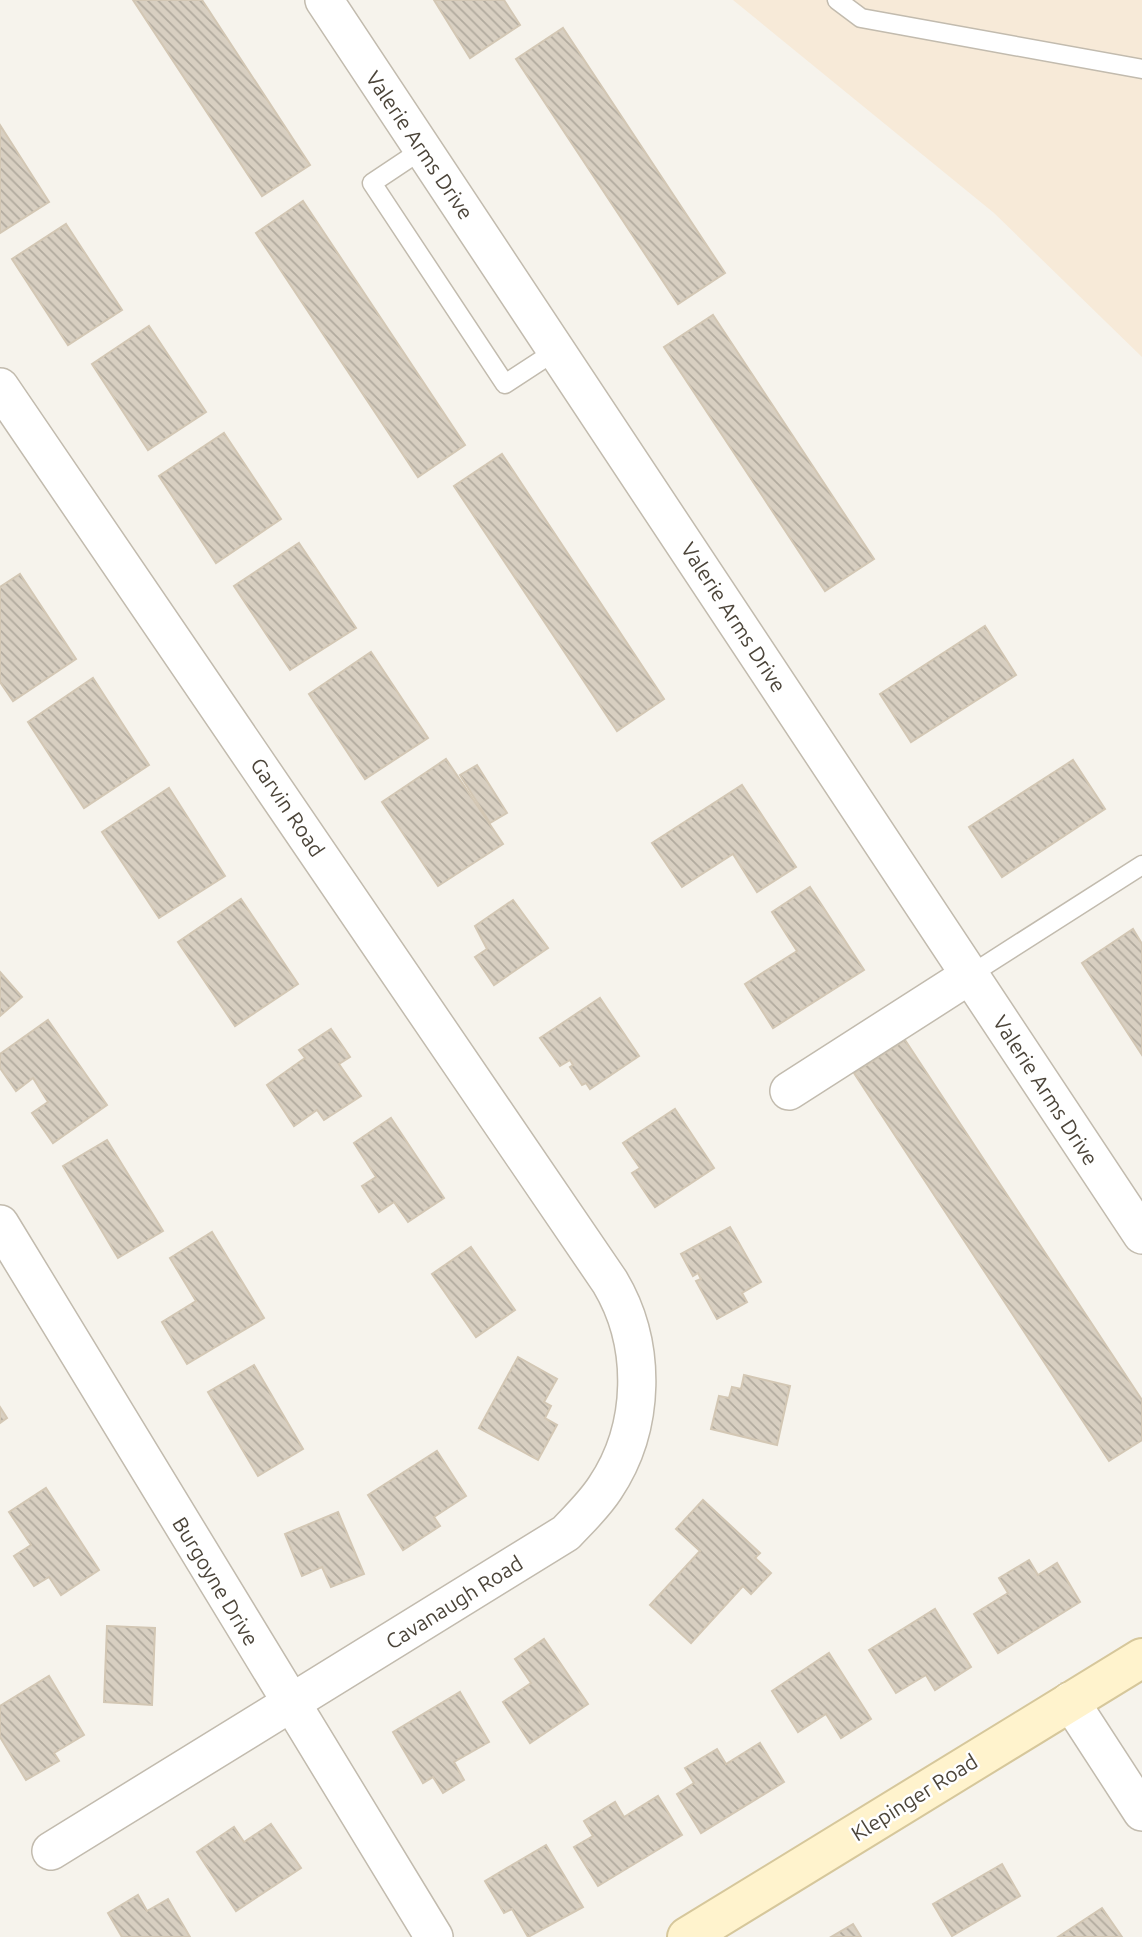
<svg xmlns="http://www.w3.org/2000/svg" width="1142" height="1937" viewBox="0 0 1142 1937" font-family="Ubuntu,sans-serif">
<style>
.commercial{fill:#f7ead8}
.building{fill:url(#building-back-hatch);stroke:#d3c7b4;stroke-width:2}
.lines{fill:none;stroke-linecap:round;stroke-linejoin:round}
.lane-casing{stroke:#c2bbae;stroke-width:21}
.street-casing{stroke:#c2bbae;stroke-width:40}
.secondary-casing{stroke:#d6c79b;stroke-width:42}
.lane{stroke:#fff;stroke-width:18}
.street{stroke:#fff;stroke-width:37}
.secondary{stroke:#fff3cd;stroke-width:38}
.labels{text-anchor:middle;dominant-baseline:central;stroke-width:5;stroke-linejoin:round;paint-order:stroke}
.street-label{font-size:21px;fill:#4b4439;stroke:#fff}
</style>
<defs>
<pattern id="building-back-hatch" width="6" height="6" patternUnits="userSpaceOnUse" patternTransform="scale(1.75)"><rect width="6" height="6" fill="#d8cfc1"/><path d="M-1 5l2 2M0 0l6 6M5-1l2 2" fill="none" stroke="#b1aa9e"/></pattern>
</defs>
<rect width="100%" height="100%" fill="#f6f3ec"/>
<polygon class="commercial" points="733,0 1142,0 1142,357 994,213"/>
<g class="building">
<polygon points="133,0 202,0 310,165 262,196"/>
<polygon points="434,0 504,0 520,25 470,58"/>
<polygon points="563,28 725,273 678,304 516,59"/>
<polygon points="0,125 49,202 0,233"/>
<polygon points="303,201 465,445 418,477 256,233"/>
<polygon points="66,224 122,310 68,345 12,259"/>
<polygon points="713,315 874,559 825,591 664,347"/>
<polygon points="149,326 206,412 148,450 92,364"/>
<polygon points="224,433 281,519 216,563 159,476"/>
<polygon points="502,454 664,699 617,731 454,486"/>
<polygon points="299,543 356,628 290,670 234,586"/>
<polygon points="20,574 76,659 13,701 0,682 0,587"/>
<polygon points="985,626 1016,675 911,742 880,694"/>
<polygon points="371,652 428,738 365,779 309,694"/>
<polygon points="93,678 149,765 84,808 28,722"/>
<polygon points="446,759 503,844 438,886 382,802"/>
<polygon points="1073,760 1105,809 1002,877 969,827"/>
<polygon points="477,765 507,813 490,823 460,775"/>
<polygon points="742,785 796,867 757,892 733,854 682,887 652,843"/>
<polygon points="169,788 225,876 159,918 102,832"/>
<polygon points="810,887 864,970 773,1028 745,984 797,951 772,912"/>
<polygon points="241,899 298,984 235,1026 178,942"/>
<polygon points="513,900 548,948 494,985 475,957 487,949 475,926"/>
<polygon points="1133,929 1142,944 1142,1055 1082,963"/>
<polygon points="0,972 22,997 0,1016"/>
<polygon points="600,998 639,1056 590,1089 586,1083 582,1085 570,1067 573,1065 570,1060 560,1066 540,1038"/>
<polygon points="48,1020 107,1105 53,1143 32,1113 48,1102 33,1078 16,1091 0,1068 0,1054"/>
<polygon points="331,1029 350,1057 339,1064 361,1096 324,1120 317,1110 294,1126 267,1085 305,1058 299,1050"/>
<polygon points="905,1040 1142,1400 1142,1440 1109,1461 854,1073"/>
<polygon points="675,1109 714,1168 655,1207 632,1173 640,1168 623,1143"/>
<polygon points="391,1118 444,1198 408,1222 394,1202 379,1212 362,1186 376,1177 354,1143"/>
<polygon points="107,1140 163,1231 118,1258 63,1166"/>
<polygon points="730,1227 761,1282 742,1293 747,1302 717,1319 696,1281 701,1279 698,1273 693,1276 681,1254"/>
<polygon points="212,1232 264,1318 187,1364 162,1322 196,1301 170,1258"/>
<polygon points="471,1247 515,1310 476,1337 432,1274"/>
<polygon points="518,1357 557,1379 544,1402 551,1406 545,1418 557,1425 538,1460 479,1428"/>
<polygon points="254,1365 303,1449 258,1476 208,1392"/>
<polygon points="744,1375 790,1386 777,1445 711,1429 719,1396 729,1398 732,1387 741,1389"/>
<polygon points="0,1407 7,1418 0,1423"/>
<polygon points="437,1451 466,1496 434,1517 440,1526 403,1550 368,1495"/>
<polygon points="46,1488 99,1570 61,1595 49,1577 34,1586 14,1556 31,1545 9,1512"/>
<polygon points="703,1500 760,1553 755,1558 771,1573 751,1594 743,1586 691,1643 650,1605 700,1551 676,1529"/>
<polygon points="338,1512 364,1574 331,1587 322,1567 302,1576 285,1534"/>
<polygon points="1029,1560 1038,1575 1057,1563 1080,1602 998,1653 974,1614 1008,1593 999,1578"/>
<polygon points="935,1609 971,1667 935,1690 926,1675 896,1693 869,1650"/>
<polygon points="107,1626 155,1628 152,1705 104,1702"/>
<polygon points="544,1639 588,1704 530,1743 503,1702 531,1683 515,1659"/>
<polygon points="829,1653 871,1719 841,1738 826,1714 798,1732 772,1691"/>
<polygon points="49,1676 84,1735 54,1753 59,1761 26,1780 0,1737 0,1706"/>
<polygon points="460,1692 489,1742 454,1762 464,1780 443,1793 433,1777 423,1783 393,1732"/>
<polygon points="760,1743 784,1782 701,1833 677,1794 694,1783 685,1768 717,1749 726,1764"/>
<polygon points="658,1796 682,1835 598,1886 574,1847 593,1836 584,1821 615,1802 624,1817"/>
<polygon points="271,1824 301,1868 236,1911 197,1852 234,1827 244,1842"/>
<polygon points="546,1845 583,1907 528,1937 512,1909 504,1913 485,1881"/>
<polygon points="1002,1864 1020,1896 952,1936 933,1904"/>
<polygon points="138,1895 147,1911 168,1899 190,1937 122,1937 108,1913"/>
<polygon points="1102,1908 1122,1937 1058,1937"/>
<polygon points="853,1924 861,1937 831,1937"/>
</g>
<g class="lines">
<defs>
<g id="lane">
<polyline points="837,0 861,18 1142,69"/>
<polyline points="423,149 372,183 505,384 557,350"/>
<polyline points="970,975 1142,865"/>
</g>
<g id="street">
<polyline points="324,0 1142,1235"/>
<path d="M0 387 610 1282C647 1344 646 1427 605 1488 594 1505 579 1519 566 1533L51 1851"/>
<polyline points="789,1091 970,975"/>
<polyline points="0,1224 434,1937"/>
<polyline points="1070,1701 1142,1812"/>
</g>
<polyline id="secondary" points="687,1937 1142,1658"/>
</defs>
<use href="#lane" class="lane-casing"/>
<use href="#street" class="street-casing"/>
<use href="#secondary" class="secondary-casing"/>
<use href="#lane" class="lane"/>
<use href="#street" class="street"/>
<use href="#secondary" class="secondary"/>
</g>
<g class="labels">
<g class="street-label">
<text transform="translate(420 145) rotate(56)">Valerie Arms Drive</text>
<text transform="translate(734 617) rotate(57)">Valerie Arms Drive</text>
<text transform="translate(288 807) rotate(56)">Garvin Road</text>
<text transform="translate(1046 1090) rotate(57)">Valerie Arms Drive</text>
<text transform="translate(216 1581) rotate(59)">Burgoyne Drive</text>
<text transform="translate(454 1602) rotate(-32)">Cavanaugh Road</text>
<text transform="translate(914 1797) rotate(-32)">Klepinger Road</text>
</g>
</g>
</svg>
